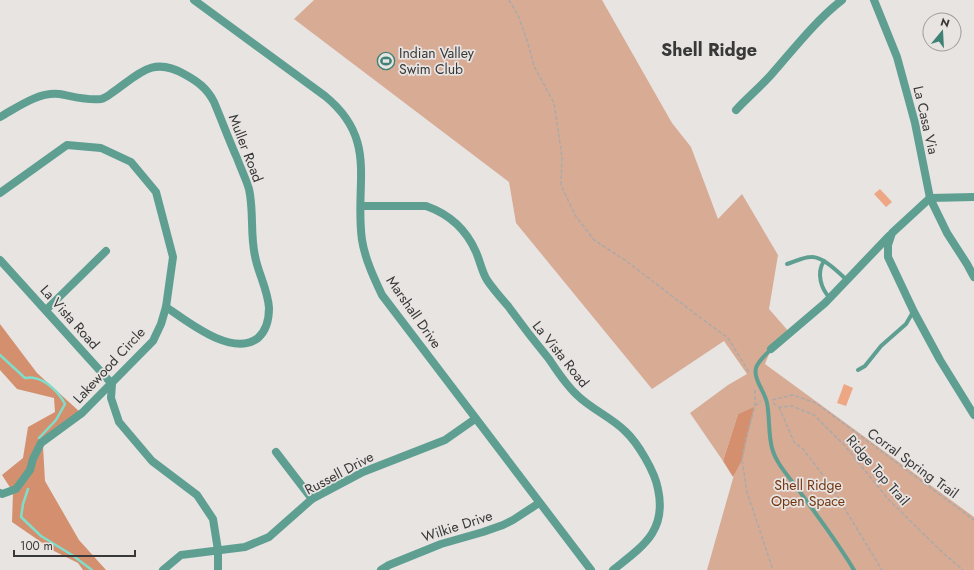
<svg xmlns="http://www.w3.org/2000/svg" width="974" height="570" viewBox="0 0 974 570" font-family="Jost,sans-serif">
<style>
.green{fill:#d8ab95}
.forest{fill:#d4906e}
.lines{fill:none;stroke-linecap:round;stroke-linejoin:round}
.stream{stroke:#7edecb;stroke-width:2.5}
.building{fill:#eda784}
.path{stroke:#acaaa8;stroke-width:1.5;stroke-dasharray:4 2;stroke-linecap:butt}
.lane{stroke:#5e9f92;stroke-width:4}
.street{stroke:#5e9f92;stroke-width:8}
.labels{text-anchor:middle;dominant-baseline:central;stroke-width:3.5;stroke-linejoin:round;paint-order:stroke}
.poi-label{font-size:14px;fill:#393838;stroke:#e7e4e2;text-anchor:start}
.street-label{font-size:14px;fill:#393838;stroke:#e7e4e2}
.park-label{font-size:14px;fill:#73340e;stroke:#e7e4e2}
.district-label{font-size:18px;font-weight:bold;fill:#393838;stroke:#e7e4e2}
</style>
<rect width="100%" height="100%" fill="#e7e4e2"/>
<polygon class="green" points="314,0 602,0 672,123 691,147 718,219 742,194 778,255 769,309 790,333 771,349 765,364 974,517 974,570 707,570 753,408 738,414 723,461 690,413 728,385 747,374 724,341 652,389 516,223 509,182 294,19"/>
<g class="forest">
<polygon points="0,324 37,373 80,412 43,446 45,481 79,540 106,570 83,570 78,563 54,551 12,522 13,492 2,475 23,458 28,427 55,412 54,398 17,389 0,370"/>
<polygon points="754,407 742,460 733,477 723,461 738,414"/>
</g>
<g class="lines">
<g class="stream">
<path d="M0 355 25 378C28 378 31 377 34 378 47 380 59 393 65 404L56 420 39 438"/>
<polyline points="28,489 23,504 21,517 41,536 72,555 92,570"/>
</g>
</g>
<g class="building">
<polygon points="880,189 892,202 886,207 874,194"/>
<polygon points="844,384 853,388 846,406 837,403"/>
</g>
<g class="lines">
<g class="path">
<polyline points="509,0 518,15 527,40 534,66 554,103 562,157 561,185 575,215 594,240 625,260 698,316 728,338 749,372"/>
<polyline points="755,390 755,406 746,439 742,460 747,492 773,570"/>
<polyline points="772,400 793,395 816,403 974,520"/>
<polyline points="773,403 779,407 792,406 814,415 845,446 888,499 943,553 963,570"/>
<polyline points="755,406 761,401"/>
<polyline points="779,407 794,442 803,449 831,486 882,570"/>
</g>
<g class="lane">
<path d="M824 261C816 273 821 289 830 298"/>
<path d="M787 264C794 262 803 257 811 257 823 256 839 273 847 280"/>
<path d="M771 349C766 355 758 361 756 368 753 379 765 392 767 403 770 418 768 433 772 448 776 464 791 479 800 492 819 518 838 543 854 570"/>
<polyline points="858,370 865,366 881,346 906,324 913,312"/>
</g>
<g class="street">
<path d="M194 0 325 96C379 140 354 183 362 240 365 259 374 278 382 295L591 570"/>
<polyline points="874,0 897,57 915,123 930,198 947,233 967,264 974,277"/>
<path d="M736 110C747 98 759 88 770 76 793 50 815 21 842 0"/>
<path d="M0 117C18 107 38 92 59 94 72 96 87 101 101 99 107 98 111 93 116 90 141 72 154 57 184 74 197 81 207 88 214 102 222 121 229 140 237 158 241 169 246 179 249 189 254 211 250 234 255 256 258 273 268 290 269 308 269 320 267 330 258 338 232 358 187 321 166 307"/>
<polyline points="0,193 67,145 101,148 131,162 156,192 173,257 166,307 161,324 153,341 82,413 41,443 33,459 30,470 16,489 2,494 0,493"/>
<polyline points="930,198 892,233 888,245 888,257 914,312 940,360 974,415"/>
<polyline points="930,198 974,197"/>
<path d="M361 206H426C449 214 466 229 476 252 480 261 482 272 487 280 493 289 501 298 508 306 521 324 535 342 549 359 557 371 566 385 577 395 591 409 611 417 625 431 638 443 655 472 658 489 667 531 643 546 613 570"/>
<polyline points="0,260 112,384 111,398 119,422 152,461 197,495 213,519 218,550 218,570"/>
<polyline points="46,310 106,251"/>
<polyline points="771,349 825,303 889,236"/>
<polyline points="276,452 312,499"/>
<polyline points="163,570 181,555 245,547 269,537 312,499 363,472 445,440 475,419"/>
<polyline points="381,570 389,565 441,544 483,532 503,525 513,520 539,503"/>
</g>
</g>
<defs>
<symbol id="stadium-ring" viewBox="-11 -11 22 22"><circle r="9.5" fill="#e7e4e2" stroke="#3f8275" stroke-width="1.5"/><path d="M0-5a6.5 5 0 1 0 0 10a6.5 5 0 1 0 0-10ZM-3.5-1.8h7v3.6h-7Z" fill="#3f8275"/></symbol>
</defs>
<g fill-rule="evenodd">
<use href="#stadium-ring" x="376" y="51" width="20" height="20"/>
</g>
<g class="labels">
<g class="poi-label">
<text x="399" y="53">Indian Valley<tspan x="399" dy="16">Swim Club</tspan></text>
</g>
<g class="street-label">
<text transform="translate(926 120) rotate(77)">La Casa Via</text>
<text transform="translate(246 148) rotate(69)">Muller Road</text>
<text transform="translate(414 312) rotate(55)">Marshall Drive</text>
<text transform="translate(70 317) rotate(48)">La Vista Road</text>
<text transform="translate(561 354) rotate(51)">La Vista Road</text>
<text transform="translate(109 365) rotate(-47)">Lakewood Circle</text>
<text transform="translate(913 463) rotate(36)">Corral Spring Trail</text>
<text transform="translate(878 470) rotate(49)">Ridge Top Trail</text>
<text transform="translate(339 473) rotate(-28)">Russell Drive</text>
<text transform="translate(457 526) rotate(-18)">Wilkie Drive</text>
</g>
<g class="park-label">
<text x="808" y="485">Shell Ridge<tspan x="808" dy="16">Open Space</tspan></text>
</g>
<g class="district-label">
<text x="709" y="50">Shell Ridge</text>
</g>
</g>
<g transform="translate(942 32) rotate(18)"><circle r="19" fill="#e7e4e2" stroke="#a19f9e"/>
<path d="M0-3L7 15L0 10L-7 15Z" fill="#3f8275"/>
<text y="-6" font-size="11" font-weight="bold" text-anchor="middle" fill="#393838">N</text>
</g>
<path d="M14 550v6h121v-6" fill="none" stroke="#393838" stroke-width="2"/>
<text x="20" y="550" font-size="12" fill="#393838" stroke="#e7e4e2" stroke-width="3" paint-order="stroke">100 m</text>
</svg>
